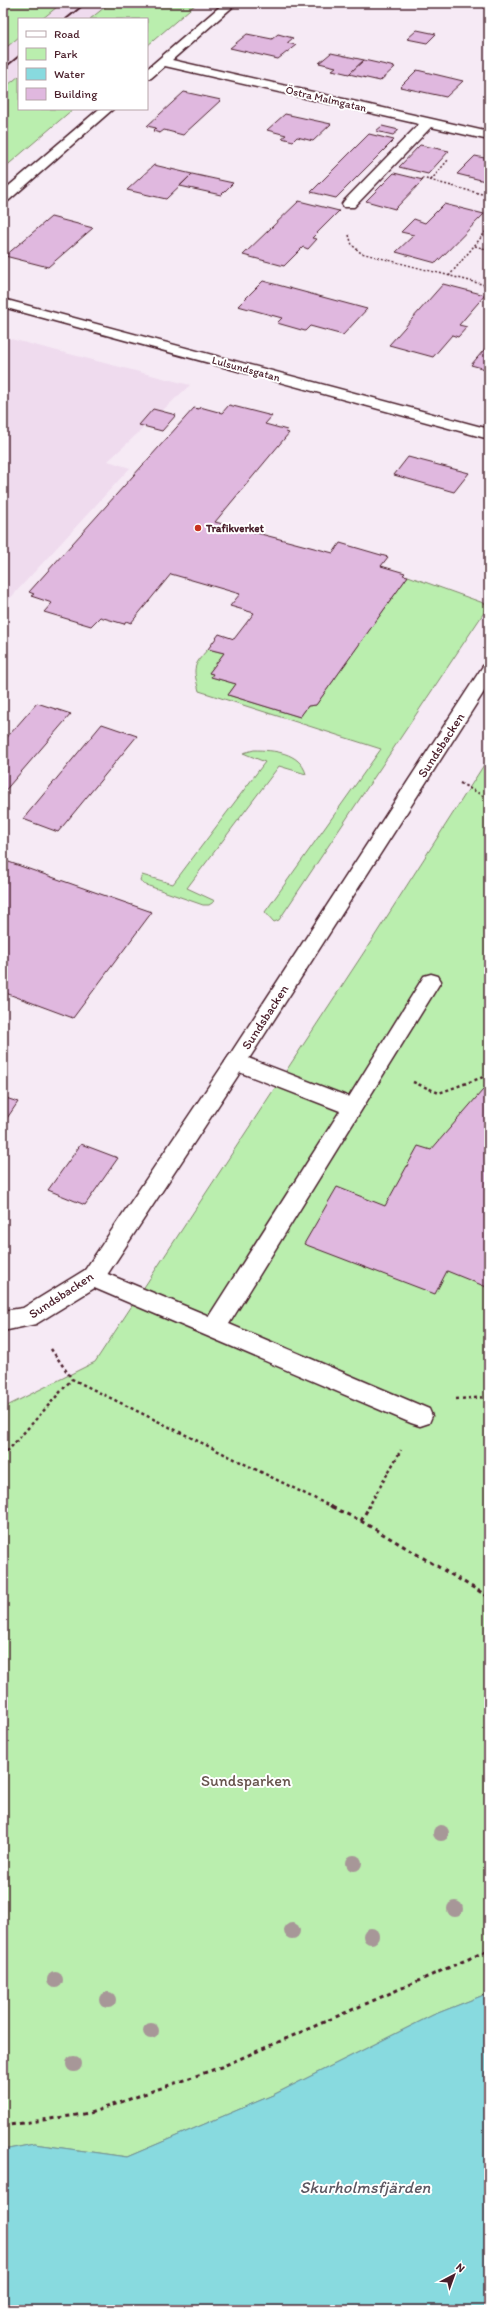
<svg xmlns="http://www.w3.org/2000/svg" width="492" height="2313" viewBox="0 0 492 2313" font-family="Itim,sans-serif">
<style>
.built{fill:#efdbee}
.green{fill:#baeeae;stroke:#82866c}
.water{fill:#88dadf;stroke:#6f8f97}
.building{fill:#e0b8df;stroke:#4a1f2b}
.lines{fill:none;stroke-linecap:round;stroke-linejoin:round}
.lane-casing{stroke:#4a1f2b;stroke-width:3}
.street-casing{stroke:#4a1f2b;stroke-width:3}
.path-far3{stroke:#4a1f2b;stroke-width:1.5;stroke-dasharray:2 2;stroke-linecap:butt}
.path-far2{stroke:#4a1f2b;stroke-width:2;stroke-dasharray:2.5 2.5;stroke-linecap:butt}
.path-far1{stroke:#4a1f2b;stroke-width:2.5;stroke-dasharray:3 3;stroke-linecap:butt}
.path{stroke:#4a1f2b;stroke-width:3;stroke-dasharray:4 4;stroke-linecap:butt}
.lane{fill:#fff;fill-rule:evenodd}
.street{fill:#fff;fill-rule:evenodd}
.rail{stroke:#4a1f2b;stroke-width:2}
.tree{fill:#a79798}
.poi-dot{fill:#c8321e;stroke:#fff;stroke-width:1.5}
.labels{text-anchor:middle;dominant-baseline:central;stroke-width:4;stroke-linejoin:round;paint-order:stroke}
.far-street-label{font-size:11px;fill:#4a1f2b;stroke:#fff}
.far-poi-label{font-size:11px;font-weight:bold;fill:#4a1f2b;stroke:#fff;text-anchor:start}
.street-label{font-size:13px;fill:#4a1f2b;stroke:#fff}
.near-park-label{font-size:16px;fill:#66534c;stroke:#fff}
.near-water-label{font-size:17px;font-style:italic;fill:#5d5761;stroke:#fff}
</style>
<rect width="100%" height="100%" fill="#f6eaf5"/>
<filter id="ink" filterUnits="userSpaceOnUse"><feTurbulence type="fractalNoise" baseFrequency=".025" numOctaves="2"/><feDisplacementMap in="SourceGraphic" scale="8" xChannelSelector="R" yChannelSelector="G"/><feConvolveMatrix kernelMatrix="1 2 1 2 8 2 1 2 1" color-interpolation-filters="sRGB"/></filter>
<g filter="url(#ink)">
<g class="built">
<polygon points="62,3 110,3 90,19 42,19"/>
<polygon points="19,37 19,76 3,89 3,50"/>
<polygon points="3,337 190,385 108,461 130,468 3,606"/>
</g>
<g class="green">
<polygon points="3,3 62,3 42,19 19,19 19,37 3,50"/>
<polygon points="110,3 197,3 147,46 147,19 90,19"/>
<polygon points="19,76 19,109 73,109 3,169 3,89"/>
<path d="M408 576 489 605 279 920 274 922 265 912 381 749 199 691C193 668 192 667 208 649L224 653 209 673 213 674 212 677 236 684 228 695 300 717 308 706 316 705Z"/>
<path d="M254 750C273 750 300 752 306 774L279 766 187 888 215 901 209 905H203L143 884 140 880 142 875 173 884 265 762 243 753Z"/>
<polygon points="489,757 489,1993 433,2015 273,2095 127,2157 34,2144 3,2150 3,1408 95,1362 372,940"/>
</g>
<polygon class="water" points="489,1993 489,2310 3,2310 3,2150 34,2144 127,2157 273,2095 433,2015"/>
<g class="building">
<polygon points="417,30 436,34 427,43 407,39"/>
<polygon points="247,34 272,39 278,34 293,38 287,43 296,45 278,59 230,48"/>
<polygon points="331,53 364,60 349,74 332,70 336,67 319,63"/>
<polygon points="364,60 395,67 380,81 349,74"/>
<polygon points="417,70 463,81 446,97 400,87"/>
<polygon points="184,92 221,100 183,135 164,130 160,133 153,131 156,128 147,126"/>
<polygon points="285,114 331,124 313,141 297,137 293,141 282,138 286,135 267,130"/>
<polygon points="382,126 399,130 393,135 376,131"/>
<polygon points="369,134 394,140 336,198 311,192"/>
<polygon points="420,145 449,151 428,174 399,167"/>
<polygon points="475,156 489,159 489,182 457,174"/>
<polygon points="154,165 192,174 166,199 127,190"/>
<polygon points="394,173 423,180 395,209 366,201"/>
<polygon points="192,174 233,183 221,195 180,186"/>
<polygon points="299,201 339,211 312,238 317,239 308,249 303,247 284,266 243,255"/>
<polygon points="444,204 484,214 436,263 396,252 414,235 401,232 414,219 425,223"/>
<polygon points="51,217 93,228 48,267 5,256"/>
<polygon points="263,281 367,309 343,335 310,326 305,331 277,323 282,318 238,306"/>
<polygon points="443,284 485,295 459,325 467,327 458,337 452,335 433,357 389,345"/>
<polygon points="489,344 489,370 471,365"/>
<polygon points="229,405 272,416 265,424 287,430 286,432 289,433 215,522 333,553 340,543 388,557 381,566 405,573 403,575 408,576 316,705 308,706 300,717 228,695 236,684 211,677 213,674 209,673 224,653 208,649 219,634 234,639 254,613 230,606 240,594 171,574 131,623 126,621 124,624 100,617 91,626 44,612 52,603 31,596 34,594 29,592 194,408 199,409 200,407 222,413"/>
<polygon points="153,409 176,415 162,431 139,425"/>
<polygon points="408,457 469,473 454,492 394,475"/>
<polygon points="37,703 71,714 3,793 3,742"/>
<polygon points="102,724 137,736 58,832 23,819"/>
<polygon points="3,860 152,912 73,1018 3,992"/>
<polygon points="489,1083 489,1288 447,1271 435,1294 304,1244 337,1187 385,1206 418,1146 431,1150"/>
<polygon points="3,1097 18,1102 3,1124"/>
<polygon points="81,1144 118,1158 85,1205 48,1190"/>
</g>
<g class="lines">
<defs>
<polygon id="lane" points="431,974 438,976 441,981 438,986 229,1324 429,1409 432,1416 429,1423 420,1426 411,1423 85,1284 81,1277 85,1270 93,1268 209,1316 340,1111 229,1068 225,1062 229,1056 236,1054 243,1056 349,1097 424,976"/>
<g id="street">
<polygon points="224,3 237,3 172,60 489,132 489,140 431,127 354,207 344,207 342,204 344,201 419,124 165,66 151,78 147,79 147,69"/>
<polygon points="99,109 113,109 8,201 3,202 3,191"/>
<polygon points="3,299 489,429 489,439 3,307"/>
<polygon points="489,664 489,684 243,1068 101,1284 36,1324 3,1331 3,1311 23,1308 85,1270 229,1056 483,666"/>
</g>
</defs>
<use href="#lane" class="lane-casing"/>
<use href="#street" class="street-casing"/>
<g class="path-far3">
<polyline points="422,178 489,196"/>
<polyline points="431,180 448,160"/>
<polyline points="349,235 352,245 361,253 489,286"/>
<polyline points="475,246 489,250"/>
<polyline points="449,276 489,228"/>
</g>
<polyline class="path-far2" points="460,783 489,799"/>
<g class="path-far1">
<polyline points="413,1082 439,1093 489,1075"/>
<polyline points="51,1349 72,1379 334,1508"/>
<polyline points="456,1399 489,1397"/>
<polyline points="3,1456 72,1379"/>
<polyline points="368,1508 401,1450"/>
</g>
<g class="path">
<polyline points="332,1507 361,1521 489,1597"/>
<polyline points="361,1521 369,1507"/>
<polyline points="3,2126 90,2113 221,2067 489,1950"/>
</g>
<use href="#lane" class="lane"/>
<use href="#street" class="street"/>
<g class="rail">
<polyline points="66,19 86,3"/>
<polyline points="3,69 19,56"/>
</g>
</g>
<g class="tree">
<circle cx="441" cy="1833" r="8"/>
<circle cx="354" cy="1863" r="8"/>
<circle cx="455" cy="1909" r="8"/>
<circle cx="292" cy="1931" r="8"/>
<circle cx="371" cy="1936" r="8"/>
<circle cx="55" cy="1980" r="8"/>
<circle cx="108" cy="2000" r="8"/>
<circle cx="151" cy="2031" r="8"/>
<circle cx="74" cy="2064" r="8"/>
</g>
</g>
<circle class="poi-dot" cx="198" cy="528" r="4"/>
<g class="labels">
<g class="far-street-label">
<text transform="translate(326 99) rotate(13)">Östra Malmgatan</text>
<text transform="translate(246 369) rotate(15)">Lulsundsgatan</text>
</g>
<g class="far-poi-label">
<text x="206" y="528">Trafikverket</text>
</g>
<g class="street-label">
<text transform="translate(441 745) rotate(-57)">Sundsbacken</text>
<text transform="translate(265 1017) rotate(-57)">Sundsbacken</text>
<text transform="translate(61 1295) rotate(-33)">Sundsbacken</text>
</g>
<g class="near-park-label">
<text x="246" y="1780">Sundsparken</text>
</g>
<g class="near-water-label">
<text x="365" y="2187">Skurholmsfjärden</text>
</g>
</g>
<rect width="492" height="2313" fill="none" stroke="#fff" stroke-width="16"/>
<rect x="8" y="8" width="476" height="2297" fill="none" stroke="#4a1f2b" stroke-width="1.5" filter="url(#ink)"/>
<rect x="18" y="18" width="130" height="92" fill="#ffffff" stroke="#b7a5aa"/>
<rect x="26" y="31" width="20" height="6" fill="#ffffff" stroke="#b7a5aa"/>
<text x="54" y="38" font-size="12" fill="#4a1f2b">Road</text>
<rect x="26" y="48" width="20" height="12" fill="#baeeae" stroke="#b7a5aa"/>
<text x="54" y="58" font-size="12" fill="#4a1f2b">Park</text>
<rect x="26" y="68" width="20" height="12" fill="#88dadf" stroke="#b7a5aa"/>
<text x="54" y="78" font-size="12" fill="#4a1f2b">Water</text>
<rect x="26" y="88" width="20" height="12" fill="#e0b8df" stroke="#b7a5aa"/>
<text x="54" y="98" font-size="12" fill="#4a1f2b">Building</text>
<g transform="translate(454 2275) rotate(41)" stroke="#ffffff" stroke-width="3" paint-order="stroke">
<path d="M0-3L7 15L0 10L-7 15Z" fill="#4a1f2b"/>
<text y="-6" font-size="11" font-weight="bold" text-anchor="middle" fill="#4a1f2b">N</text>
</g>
</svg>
